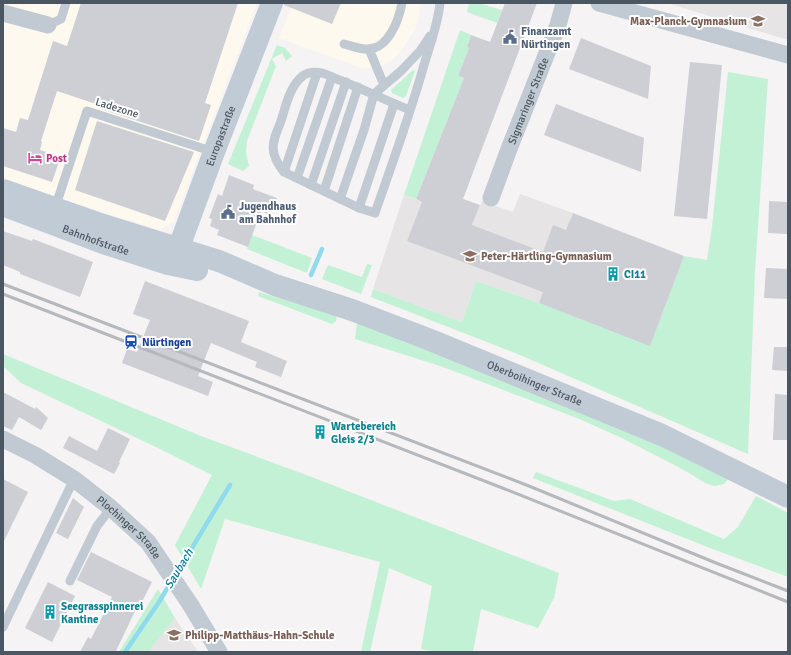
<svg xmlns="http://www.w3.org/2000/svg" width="791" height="655" viewBox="0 0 791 655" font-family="Signika,sans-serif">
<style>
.commercial{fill:#fdf9ef}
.education{fill:#e6e4e5}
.green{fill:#c3f1d5}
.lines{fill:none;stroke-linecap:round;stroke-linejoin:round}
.stream{stroke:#90daee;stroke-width:4.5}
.building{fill:#cdcfd5}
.lane{stroke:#c1cad2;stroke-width:9}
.street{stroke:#c1cad2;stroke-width:17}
.secondary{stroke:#c1cbd6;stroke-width:22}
.rail{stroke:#b5b8bd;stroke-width:3}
.labels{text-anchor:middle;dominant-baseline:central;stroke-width:4;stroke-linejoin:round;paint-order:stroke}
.education-label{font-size:11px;font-weight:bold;fill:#785e54;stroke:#fff;text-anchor:start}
.service-label{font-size:11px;font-weight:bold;fill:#4e5e75;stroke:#fff;text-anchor:start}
.street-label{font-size:11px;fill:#4a5661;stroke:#fff}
.hotel-label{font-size:11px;font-weight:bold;fill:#b23c85;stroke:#fff;text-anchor:start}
.culture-label{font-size:11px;font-weight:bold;fill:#0d838f;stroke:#fff;text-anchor:start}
.transit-label{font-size:11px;font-weight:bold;fill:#164399;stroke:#fff;text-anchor:start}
.water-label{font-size:12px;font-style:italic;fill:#0c7c9b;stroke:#fff}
</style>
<rect width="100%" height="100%" fill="#f5f3f3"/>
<g class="commercial">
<polygon points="3,3 257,3 174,221 160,230 3,181"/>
<polygon points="293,3 420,3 420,4 419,15 416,28 401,51 392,60 382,66 364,69 279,38"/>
</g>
<g class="education">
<polygon points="667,3 788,3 788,40"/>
<polygon points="520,194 573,213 539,303 476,281 462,322 373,289 404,195 422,202 455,218 472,225 482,201 513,212"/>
<polygon points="175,618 198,652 148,652"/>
</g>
<g class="green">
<polygon points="469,3 478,3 502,10 497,23 467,12"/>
<polygon points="460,30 471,35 467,47 469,48 458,76 464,78 416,199 404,195"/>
<polygon points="277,45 285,48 292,56 286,61 282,53 272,59 276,66 247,141 246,152 249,166 243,171 228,164"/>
<polygon points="413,70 415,71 406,96 403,98 392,93 391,90"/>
<polygon points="728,72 768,79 755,271 748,454 520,355 371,297 373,289 462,322 476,281 539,303 650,345 684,256 707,260 712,227"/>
<polygon points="252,235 312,258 307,273 247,249"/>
<polygon points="367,264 372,265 361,294 322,279 328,265 362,277"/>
<path d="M259 292 336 315C337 319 337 322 332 324L258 296Z"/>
<polygon points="357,322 588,412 730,477 724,484 714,486 705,483 684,470 622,438 577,418 443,367 355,339"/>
<polygon points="3,354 201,436 309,476 559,573 554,598 538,628 481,609 473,652 437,652 421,649 432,586 389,568 370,652 361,652 380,562 225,519 201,589 175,545 212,475 160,449 21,383 3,366"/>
<polygon points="536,472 614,501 630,499 724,539 738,527 756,496 788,513 788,577 710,548 533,478"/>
<polygon points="158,589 175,618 148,652 119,652"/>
</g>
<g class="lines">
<g class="stream">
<polyline points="311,275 322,249"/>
<polyline points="175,576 230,485"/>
<polyline points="125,652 159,602 171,582"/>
</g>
</g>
<g class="building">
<polygon points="81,3 238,3 205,103 211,105 199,141 101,109 102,106 57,91 41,141 42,142 40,150 61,156 52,182 3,166 3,128 16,132 20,118 28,120 53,41 67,46"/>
<polygon points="284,3 341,3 332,24 284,5"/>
<polygon points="505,3 537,3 463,199 480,205 472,225 543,252 553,225 566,230 573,213 684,256 650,346 539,303 543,292 407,241 422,202 416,199 464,78 458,76 469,48 467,47 471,35 490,42"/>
<polygon points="581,38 651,66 648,99 569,69"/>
<polygon points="690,62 722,65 707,219 674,216"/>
<polygon points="556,104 644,138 641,172 544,135"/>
<polygon points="97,121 194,152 165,221 75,190"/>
<polygon points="229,175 254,185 253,189 277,198 270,215 261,211 248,247 217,235 219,230 210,226 212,219 209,218 218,194 222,196"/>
<polygon points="769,201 788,202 788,234 768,233"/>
<polygon points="3,231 32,241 33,239 93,262 80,297 20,274 20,272 3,265"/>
<polygon points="766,268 788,269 788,299 764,298"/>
<polygon points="145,281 249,321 241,342 287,361 281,377 255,367 257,362 211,343 198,376 213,382 208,396 122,363 127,349 137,352 150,320 133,314"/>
<polygon points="774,347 788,347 788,371 772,370"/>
<polygon points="3,392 35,409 36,407 48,418 41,430 19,417 12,430 3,426"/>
<polygon points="775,394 788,395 788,440 773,440"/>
<polygon points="108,428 130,439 119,462 120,463 114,474 63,448 69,436 97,451"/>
<polygon points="3,479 28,492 3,543"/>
<polygon points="73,498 84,507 68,539 56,533"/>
<polygon points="91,552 152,582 138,610 136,609 116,651 118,652 80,652 88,637 91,639 112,597 77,580"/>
<polygon points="48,582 75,596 52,642 25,628"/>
</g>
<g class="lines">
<g class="lane">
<polyline points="48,25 61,19 66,3"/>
<path d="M344 44C352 46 361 50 369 49 389 48 399 19 402 3"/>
<polyline points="369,49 384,85"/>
<path d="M410 110C387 101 365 90 342 81 336 79 329 75 322 73 317 72 309 72 304 75 290 85 286 105 281 121 272 143 268 152 284 172L359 208 375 213C392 164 410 115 424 65 430 45 438 24 440 3"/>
<polyline points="284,172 317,73"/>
<polyline points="297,178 332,77"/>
<polyline points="311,185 346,82"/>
<polyline points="324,191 358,87"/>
<polyline points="340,199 364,130 374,94 401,71 420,51 430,36"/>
<polyline points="55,208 87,111 214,152"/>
<polyline points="359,208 394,104"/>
<polyline points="70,581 97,526 111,508"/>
<polyline points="3,627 74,479"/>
</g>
<g class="street">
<polyline points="599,3 788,55"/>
<polyline points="3,13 48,25"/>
<path id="s1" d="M491 198 509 149 558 25 564 3"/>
<path id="s2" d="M3 439 35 455 74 479 111 508 148 542 190 604 219 652"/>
</g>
<g class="secondary">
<path id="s3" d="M3 190 97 223 219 261 275 285 352 310 428 339 662 435 788 497"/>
<path id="s4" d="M5 206 103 243 168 264 197 270"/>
<path id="s5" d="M191 268 182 255 179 247 214 152 272 3"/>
</g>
<g class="rail">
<polyline points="3,284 529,486 716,563 788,591"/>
<polyline points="3,294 505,489 788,602"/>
</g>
</g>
<defs>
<symbol id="school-bare" viewBox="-9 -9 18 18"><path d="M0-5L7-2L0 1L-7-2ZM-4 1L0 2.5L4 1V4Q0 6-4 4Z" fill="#8d6e63" stroke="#fff" stroke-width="2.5" paint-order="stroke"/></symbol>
<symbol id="civic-bare" viewBox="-9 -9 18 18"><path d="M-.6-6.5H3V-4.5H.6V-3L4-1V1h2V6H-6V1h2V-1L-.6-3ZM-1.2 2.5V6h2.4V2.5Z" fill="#5c6f8a" stroke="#fff" stroke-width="2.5" paint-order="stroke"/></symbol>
<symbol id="hotel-bare" viewBox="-9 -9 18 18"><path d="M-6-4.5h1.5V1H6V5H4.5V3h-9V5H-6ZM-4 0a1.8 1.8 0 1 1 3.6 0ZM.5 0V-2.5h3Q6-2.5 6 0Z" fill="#d1479c" stroke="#fff" stroke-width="2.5" paint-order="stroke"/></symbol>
<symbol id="building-bare" viewBox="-9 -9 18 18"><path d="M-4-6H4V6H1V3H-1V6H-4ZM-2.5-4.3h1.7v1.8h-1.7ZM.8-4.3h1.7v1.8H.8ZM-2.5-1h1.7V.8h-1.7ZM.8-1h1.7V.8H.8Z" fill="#0f9aa8" stroke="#fff" stroke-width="2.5" paint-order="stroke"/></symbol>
<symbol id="station-bare" viewBox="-9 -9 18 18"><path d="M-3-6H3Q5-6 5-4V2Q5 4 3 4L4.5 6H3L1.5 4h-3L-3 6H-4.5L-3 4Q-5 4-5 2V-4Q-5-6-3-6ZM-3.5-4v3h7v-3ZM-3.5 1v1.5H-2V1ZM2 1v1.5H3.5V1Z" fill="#1a4fb4" stroke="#fff" stroke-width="2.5" paint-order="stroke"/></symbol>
</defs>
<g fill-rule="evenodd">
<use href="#school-bare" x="748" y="11" width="20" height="20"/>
<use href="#civic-bare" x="500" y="27" width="20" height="20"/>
<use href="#hotel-bare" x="25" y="148" width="20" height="20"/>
<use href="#civic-bare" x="218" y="202" width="20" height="20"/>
<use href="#school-bare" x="460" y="246" width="20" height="20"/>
<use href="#building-bare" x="603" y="264" width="20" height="20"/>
<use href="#station-bare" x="121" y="332" width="20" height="20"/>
<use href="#building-bare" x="310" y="422" width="20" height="20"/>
<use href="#building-bare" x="40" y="602" width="20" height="20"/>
<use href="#school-bare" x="164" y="625" width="20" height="20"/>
</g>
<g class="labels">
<g class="education-label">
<text x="747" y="21" text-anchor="end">Max-Planck-Gymnasium</text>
<text x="481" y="256">Peter-Härtling-Gymnasium</text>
<text x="185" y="635">Philipp-Matthäus-Hahn-Schule</text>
</g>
<g class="service-label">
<text x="521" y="31">Finanzamt<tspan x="521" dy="13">Nürtingen</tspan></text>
<text x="239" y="206">Jugendhaus<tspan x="239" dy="13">am Bahnhof</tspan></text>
</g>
<g class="street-label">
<text stroke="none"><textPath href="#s1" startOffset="104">Sigmaringer Straße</textPath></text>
<text transform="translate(117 108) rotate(17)">Ladezone</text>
<text stroke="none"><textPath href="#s5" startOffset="143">Europastraße</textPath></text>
<text stroke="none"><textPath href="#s4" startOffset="97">Bahnhofstraße</textPath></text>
<text stroke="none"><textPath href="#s3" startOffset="566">Oberboihinger Straße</textPath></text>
<text stroke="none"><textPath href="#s2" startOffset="155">Plochinger Straße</textPath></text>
</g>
<g class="hotel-label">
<text x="46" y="158">Post</text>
</g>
<g class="culture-label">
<text x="624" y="274">CI11</text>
<text x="331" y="426">Wartebereich<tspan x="331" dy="13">Gleis 2/3</tspan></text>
<text x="61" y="606">Seegrasspinnerei<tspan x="61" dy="13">Kantine</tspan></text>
</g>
<g class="transit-label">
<text x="142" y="342">Nürtingen</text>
</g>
<g class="water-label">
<text transform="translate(179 569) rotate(-59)">Saubach</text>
</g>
</g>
<rect width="791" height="655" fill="none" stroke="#4a5661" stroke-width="8"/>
</svg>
